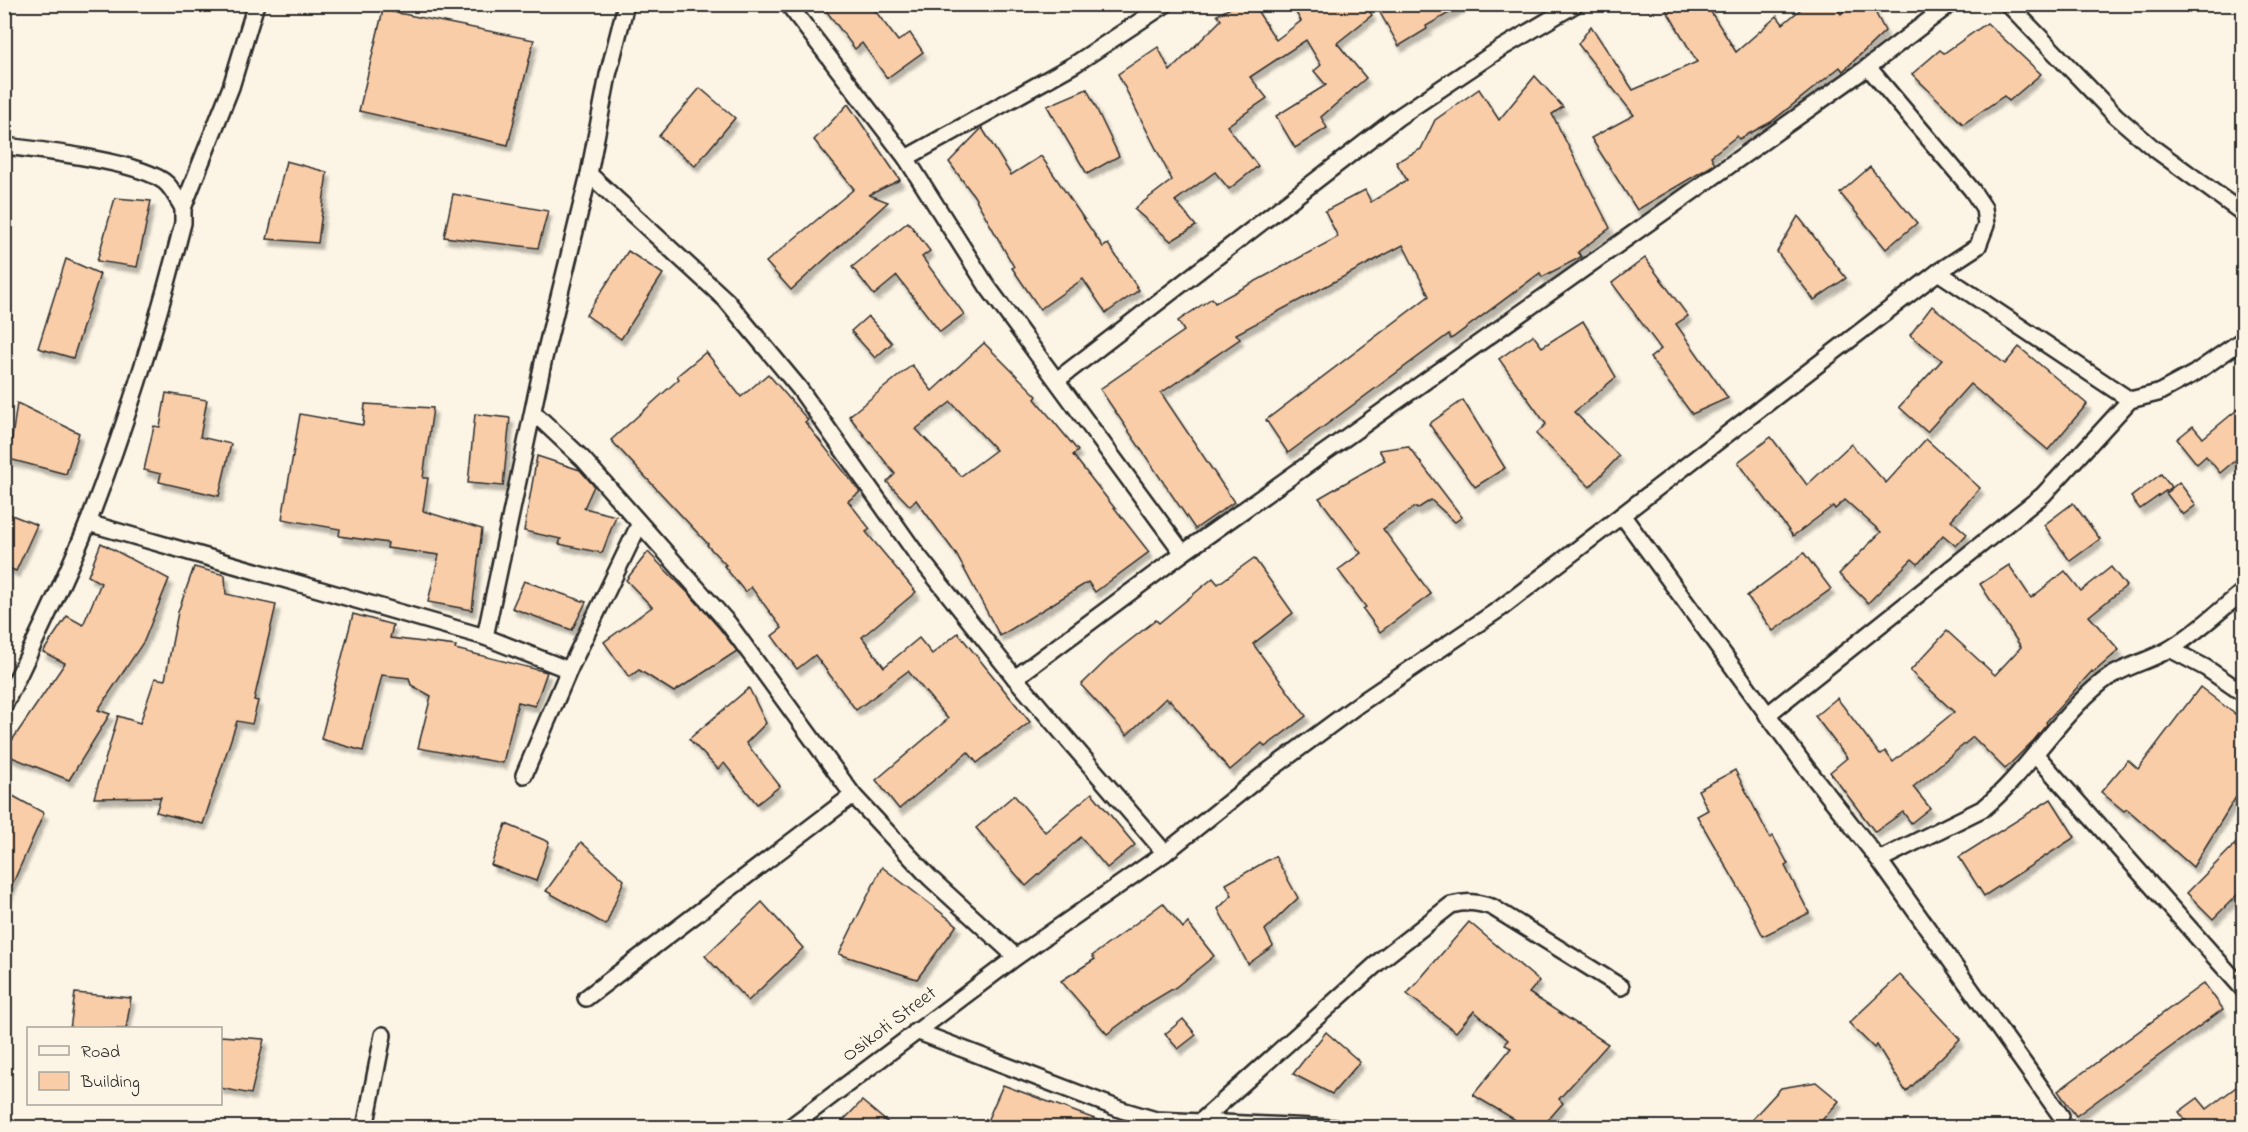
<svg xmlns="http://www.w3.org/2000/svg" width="2248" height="1132" viewBox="0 0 2248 1132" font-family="'Indie Flower',sans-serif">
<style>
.building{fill:#f9cda8;stroke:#2b2b2b;stroke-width:1.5;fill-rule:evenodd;filter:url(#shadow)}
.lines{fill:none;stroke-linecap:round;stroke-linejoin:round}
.street-casing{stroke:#2b2b2b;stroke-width:20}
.street{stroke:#fcf5e5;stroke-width:15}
.labels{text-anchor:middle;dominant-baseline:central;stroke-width:5;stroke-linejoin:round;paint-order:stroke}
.street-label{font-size:20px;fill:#2b2b2b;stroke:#fcf5e5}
</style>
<defs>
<filter id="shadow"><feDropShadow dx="3.5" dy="6" stdDeviation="1.5" flood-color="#0004"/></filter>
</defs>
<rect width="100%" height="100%" fill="#fcf5e5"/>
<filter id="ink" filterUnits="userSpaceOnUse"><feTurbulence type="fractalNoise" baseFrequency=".0167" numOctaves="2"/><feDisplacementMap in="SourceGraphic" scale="12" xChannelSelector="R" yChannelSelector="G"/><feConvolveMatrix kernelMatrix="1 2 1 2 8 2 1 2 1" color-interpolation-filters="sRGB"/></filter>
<g filter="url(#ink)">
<g class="building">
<polygon points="821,4 870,4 898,41 910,33 923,52 887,78 862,43 855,49"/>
<polygon points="1238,4 1253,4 1276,40 1301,21 1291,4 1365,4 1372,15 1337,43 1366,78 1321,117 1327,128 1295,148 1276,116 1326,85 1314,71 1321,65 1306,40 1250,77 1267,98 1227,126 1258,166 1229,189 1215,172 1175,201 1196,226 1171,241 1134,209 1172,180 1118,74 1158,47 1170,71 1221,20 1217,15"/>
<polygon points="1390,4 1465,4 1426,26 1427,29 1399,46 1379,11"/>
<polygon points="1663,4 1706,4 1736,52 1777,16 1783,24 1807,4 1835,4 1841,14 1850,4 1871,4 1885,31 1843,71 1840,67 1771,122 1739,139 1737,136 1711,156 1715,164 1637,210 1591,138 1634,115 1578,44 1591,26 1633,90 1697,62"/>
<polygon points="383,10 534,40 508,145 359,111"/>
<polygon points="1987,23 2041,74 2009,101 2004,96 1963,124 1912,74 1940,50 1944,53"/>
<polygon points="1535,76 1563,107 1552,114 1610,228 1578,252 1581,257 1542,277 1540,273 1451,339 1449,334 1288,453 1266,420 1429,296 1403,245 1236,334 1240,339 1161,393 1234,502 1195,529 1100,389 1184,331 1178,321 1212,298 1215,303 1338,237 1325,211 1365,190 1371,202 1407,180 1396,162 1421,149 1435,120 1479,89 1499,120"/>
<polygon points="700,88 735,118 695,166 659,136"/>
<polygon points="1087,89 1119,156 1087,174 1047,106"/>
<polygon points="848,104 900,180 869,195 888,202 791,290 766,262 854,189 814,140"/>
<polygon points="982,128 1011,175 1041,156 1103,247 1108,244 1139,290 1106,313 1083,279 1040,309 1012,268 1014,267 974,196 949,162"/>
<polygon points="286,161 327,172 318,243 267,239"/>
<polygon points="1870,167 1917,223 1886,249 1840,193"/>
<polygon points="453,194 548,211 538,248 444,237"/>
<polygon points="115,198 151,201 137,267 97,261"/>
<polygon points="1798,216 1846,278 1814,300 1777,252"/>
<polygon points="908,222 930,251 922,257 964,314 940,332 897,276 874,295 852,267"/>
<polygon points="628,251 663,274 621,339 586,315"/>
<polygon points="1645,258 1688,316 1676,324 1728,398 1692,414 1650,358 1661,349 1612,283"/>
<polygon points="66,259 100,274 73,358 38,348"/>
<polygon points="1932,306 2005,364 2019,347 2087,404 2048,450 1970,384 1927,432 1899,407 1942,360 1910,335"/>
<polygon points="868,316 892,343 875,358 851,331"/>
<polygon points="1583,321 1616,377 1574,412 1619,456 1590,487 1536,434 1546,424 1499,359 1533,335 1542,347"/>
<path d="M984 343 1037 396 1035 399 1078 451 1073 455 1149 552 1095 592 1088 582 1000 636 956 554 916 500 910 506 887 482 895 474 849 416 912 365 932 391ZM951 402 996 450 961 476 916 429Z"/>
<polygon points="706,352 741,397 768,374 808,420 805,422 860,492 848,501 870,529 866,532 916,592 862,637 884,667 919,638 932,654 958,633 1030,722 977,763 968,752 899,809 876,780 948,719 908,671 856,710 815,655 797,669 772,636 782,628 751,587 745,592 724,566 726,565 707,545 708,544 611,440 679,379 677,376"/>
<polygon points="166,393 207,400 200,437 231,444 219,496 159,482 161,474 144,470 154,426 160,427"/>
<polygon points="1463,400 1505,468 1475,487 1429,424"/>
<polygon points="17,403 79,433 66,474 9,459"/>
<polygon points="365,404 433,408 423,478 428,478 423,511 482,529 472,610 428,602 439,555 387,548 388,543 339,536 340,529 282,519 300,414 363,425"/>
<polygon points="2244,404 2244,453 2220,473 2206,456 2197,464 2177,439 2193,426 2203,438"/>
<polygon points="475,414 510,418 503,486 468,483"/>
<polygon points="1771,437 1807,485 1851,444 1886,483 1926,439 1980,488 1951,520 1967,534 1956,546 1943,535 1918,564 1912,559 1868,603 1839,574 1881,532 1845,500 1835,509 1833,506 1793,536 1738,462"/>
<polygon points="1408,446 1462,517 1455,522 1431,500 1417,509 1415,507 1383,529 1431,594 1380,632 1363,609 1366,607 1338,570 1361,553 1319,498 1385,460 1379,450"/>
<polygon points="537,456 580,470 594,486 584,508 616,516 602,553 559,544 561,539 524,531"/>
<polygon points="2161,474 2171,487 2140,509 2131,497"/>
<polygon points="2179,482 2196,505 2183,515 2166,493"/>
<polygon points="2073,503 2100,539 2070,561 2044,525"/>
<polygon points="4,512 37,525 16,571 4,566"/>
<polygon points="101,543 169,579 144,641 98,710 110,714 69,780 4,754 4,752 65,663 43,652 67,616 83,625 101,583 88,576"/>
<polygon points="648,552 691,596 720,629 737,651 674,692 639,670 629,677 604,642 652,607 626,580"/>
<polygon points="1804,553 1831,589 1773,631 1747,596"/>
<polygon points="1254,558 1293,613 1253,644 1306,716 1265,747 1262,743 1230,770 1170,700 1169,701 1166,698 1127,735 1081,685 1115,652 1156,620 1159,623 1213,578 1218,584"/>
<polygon points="2009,565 2031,598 2065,571 2081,591 2111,567 2126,586 2089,616 2119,650 2093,673 2092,671 2046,722 2047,724 2034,740 2005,769 1973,737 1913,787 1930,808 1911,823 1903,812 1875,832 1830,772 1847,758 1815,716 1837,698 1880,755 1885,751 1893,762 1954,712 1910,671 1947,631 1995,675 2021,647 1980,584"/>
<polygon points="194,567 225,575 226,594 276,605 254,700 258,701 252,724 237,721 203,824 156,812 161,797 94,798 118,716 140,723 155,678 165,680 178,612"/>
<polygon points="524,581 586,602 572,630 512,608"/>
<polygon points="353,614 393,625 390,638 456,646 455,649 547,672 535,706 518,702 503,763 418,748 431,696 411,685 409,678 382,675 363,751 321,739"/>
<polygon points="2200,687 2244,721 2244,784 2193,867 2127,809 2124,811 2101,792 2128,760 2138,769"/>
<polygon points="749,688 766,723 746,743 780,786 757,804 724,763 718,769 689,739"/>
<polygon points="1735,770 1770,838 1773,836 1788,864 1785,866 1809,913 1763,936 1740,890 1697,816 1708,810 1698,790"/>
<polygon points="1092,793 1135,845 1107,868 1081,837 1026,886 976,828 1014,795 1045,832"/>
<polygon points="13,796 44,813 4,903 4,813"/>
<polygon points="2051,799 2075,837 1984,896 1959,857"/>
<polygon points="506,824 549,842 536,881 491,865"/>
<polygon points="2244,835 2244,888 2213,919 2187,893"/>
<polygon points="581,842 624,880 606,925 546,891"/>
<polygon points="1275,856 1298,898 1265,930 1273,946 1248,964 1218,909 1232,895 1226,884"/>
<polygon points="882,867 957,925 917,979 839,954"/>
<polygon points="762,902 803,948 748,1001 705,956"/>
<polygon points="1163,903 1183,928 1188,923 1214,956 1176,987 1144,1006 1107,1034 1061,981 1095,959 1092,956"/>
<polygon points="1469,922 1539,981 1529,993 1608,1044 1559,1099 1563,1103 1541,1128 1529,1128 1473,1095 1511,1048 1505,1045 1508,1040 1474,1011 1456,1032 1407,994"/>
<polygon points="1900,975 1960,1039 1906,1092 1877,1045 1874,1048 1849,1023"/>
<polygon points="2204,983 2223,1009 2076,1116 2058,1091"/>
<polygon points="75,993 131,998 126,1029 70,1029"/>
<polygon points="1183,1019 1196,1035 1178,1049 1165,1034"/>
<polygon points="1326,1032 1360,1062 1332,1094 1293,1074"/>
<polygon points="220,1036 264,1039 251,1094 220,1088"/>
<polygon points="2244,1081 2244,1128 2191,1128 2179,1112 2198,1098 2207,1109"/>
<polygon points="1816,1082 1839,1101 1815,1128 1744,1128 1781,1088"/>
<polygon points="1003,1085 1111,1125 1111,1128 984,1128"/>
<polygon points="862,1101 894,1128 836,1128"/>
</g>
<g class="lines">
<defs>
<g id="street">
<polyline points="788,4 906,158 987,286 1183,553"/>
<polyline points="2008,4 2116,116 2152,147 2244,214"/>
<path d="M4 146C39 150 145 162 167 184 173 190 178 200 183 208"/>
<polyline points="906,158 1075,64 1166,4"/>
<polyline points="589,174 726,300 799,388 915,552 1015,678 1165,853 1016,957 789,1128"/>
<polyline points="1938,272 2130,400"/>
<polyline points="1057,380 1397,118 1500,49 1576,4"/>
<polyline points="534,413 583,459 728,623 853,795 930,878 1016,957"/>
<polyline points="1622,515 1805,766 1879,860 2061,1116"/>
<polyline points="88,523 485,637 569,670"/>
<polyline points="485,637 544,358 589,174 608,75 626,4"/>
<polyline points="2170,649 2206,668 2244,694"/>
<polyline points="1015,678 1183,553 1868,67 1950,4"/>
<path d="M4 706C33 645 63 585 88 523 126 425 157 325 183 223V208L231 87 256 4"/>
<polyline points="1767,715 2043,495 2130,400 2158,393 2195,373 2244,339"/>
<polyline points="2036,755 2244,990"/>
<polyline points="524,775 569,670 639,525"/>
<polyline points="1165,853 1259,778 1359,704 1501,608 1938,272 1978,246 1986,225 1984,208 1972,190 1868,67"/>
<path d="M1879 860 1984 808C2028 771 2057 718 2102 682 2121 667 2147 662 2168 650 2192 637 2221 609 2244 591"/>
<polyline points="586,998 853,795"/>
<polyline points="916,1031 1122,1110 1156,1120 1335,1128"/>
<path d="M1200 1122 1382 959 1451 905C1467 901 1477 902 1492 907L1621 987"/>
<polyline points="365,1128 383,1035"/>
</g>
</defs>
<use href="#street" class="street-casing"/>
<use href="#street" class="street"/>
</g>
</g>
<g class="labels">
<g class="street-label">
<text transform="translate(890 1025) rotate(-37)">Osikoti Street</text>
</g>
</g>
<rect width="2248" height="1132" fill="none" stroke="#fcf5e5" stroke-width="24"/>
<rect x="12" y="12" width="2224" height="1108" fill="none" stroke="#2b2b2b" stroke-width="2" filter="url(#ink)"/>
<rect x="27" y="1027" width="195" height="78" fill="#fcf5e5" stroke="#a8a49b" stroke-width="1.5"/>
<rect x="39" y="1046" width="30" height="9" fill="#fcf5e5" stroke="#a8a49b" stroke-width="1.5"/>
<text x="81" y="1057" font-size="18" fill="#2b2b2b">Road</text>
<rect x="39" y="1072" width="30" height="18" fill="#f9cda8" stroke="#a8a49b" stroke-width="1.5"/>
<text x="81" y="1087" font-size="18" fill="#2b2b2b">Building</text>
</svg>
